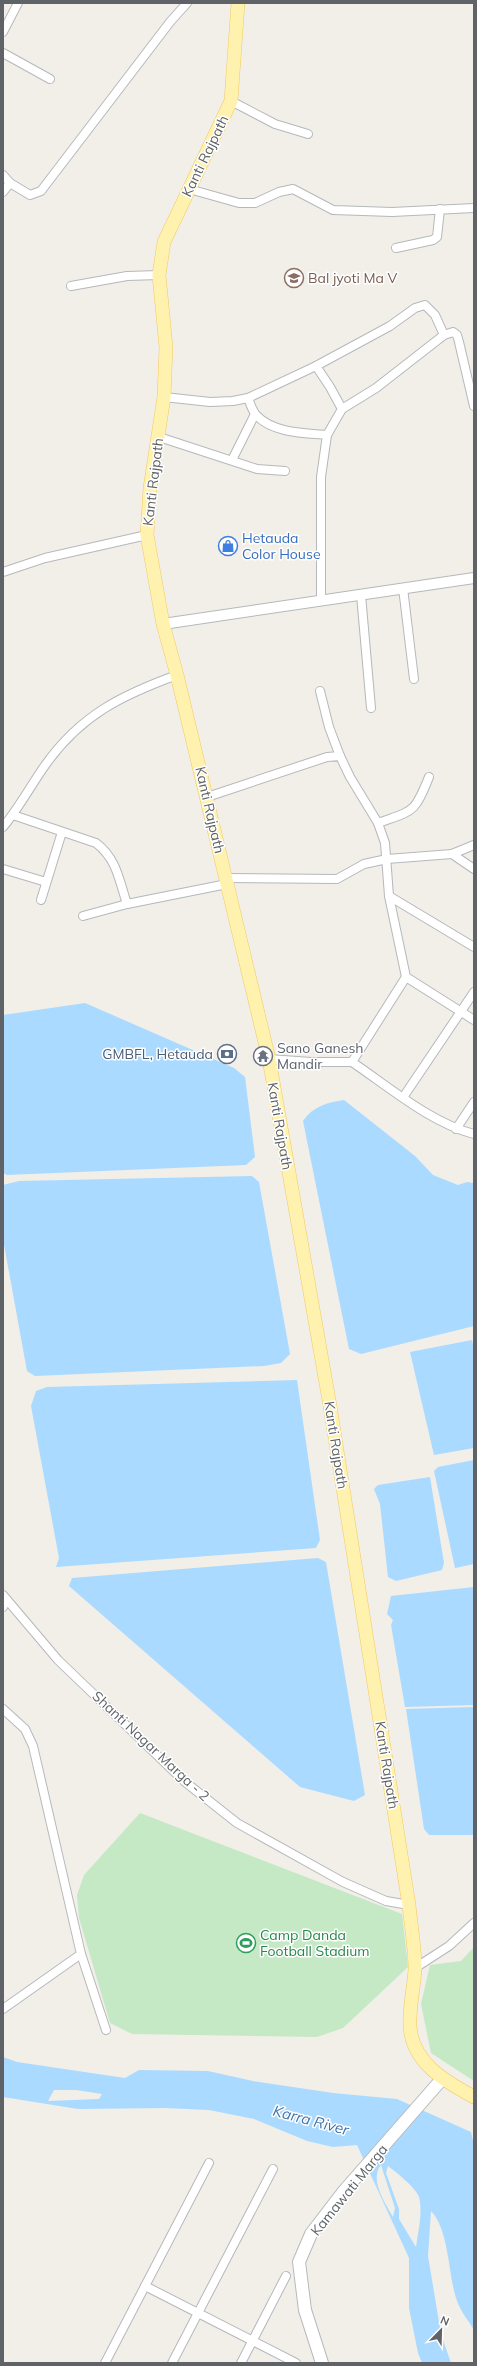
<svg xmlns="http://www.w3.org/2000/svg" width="477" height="2366" viewBox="0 0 477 2366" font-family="Mulish,sans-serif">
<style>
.green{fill:#c5e8c5}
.water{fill:#aadaff;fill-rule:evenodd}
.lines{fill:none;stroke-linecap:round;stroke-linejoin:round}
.minor-casing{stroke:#b5b8bc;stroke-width:10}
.tertiary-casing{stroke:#b5b8bc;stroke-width:12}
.secondary-casing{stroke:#b6babf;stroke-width:14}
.primary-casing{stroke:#f2c960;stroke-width:14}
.minor{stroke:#fff;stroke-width:8}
.tertiary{stroke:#fff;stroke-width:10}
.secondary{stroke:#fff;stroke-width:12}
.primary{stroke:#fff2af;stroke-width:13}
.labels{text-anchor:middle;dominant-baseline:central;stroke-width:3;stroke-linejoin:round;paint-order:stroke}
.street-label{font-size:14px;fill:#5f6368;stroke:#fff}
.education-label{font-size:14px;fill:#785e54;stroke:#fff;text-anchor:start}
.shop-label{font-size:14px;fill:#366cbe;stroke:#fff;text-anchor:start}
.worship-label{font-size:14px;fill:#5b616d;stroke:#fff;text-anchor:start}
.service-label{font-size:14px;fill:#4e5e75;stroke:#fff;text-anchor:end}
.leisure-label{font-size:14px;fill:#27864d;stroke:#fff;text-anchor:start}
.water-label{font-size:15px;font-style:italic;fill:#4174aa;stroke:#fff}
</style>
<rect width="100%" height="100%" fill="#f1efe8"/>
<g class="green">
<polygon points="140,1813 402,1914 408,1967 343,2028 317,2037 132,2034 110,2023 79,1918 77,1895 84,1875"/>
<polygon points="474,1947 474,2081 431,2053 421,2004 430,1965 461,1961"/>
</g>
<g class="water">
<polygon points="85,1003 234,1068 245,1077 255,1157 246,1165 7,1175 3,1173 3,1015"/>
<path d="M344 1100 415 1156 433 1175 458 1185 467 1182 474 1183V1326L361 1354 349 1349 303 1121C312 1107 328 1102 344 1100Z"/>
<polygon points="252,1176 259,1182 290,1354 281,1363 264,1366 35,1376 27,1371 3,1239 3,1185 19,1181"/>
<polygon points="472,1340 474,1349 474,1448 434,1455 410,1352"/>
<polygon points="297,1380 320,1540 316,1548 56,1567 59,1558 31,1406 36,1391 47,1387"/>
<polygon points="474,1460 474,1564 455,1568 434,1471 438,1467"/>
<polygon points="430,1477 444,1563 442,1570 396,1581 388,1577 380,1504 374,1489 378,1485"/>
<polygon points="318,1558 326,1562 365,1795 354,1801 300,1787 69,1586 72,1578"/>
<polygon points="474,1587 474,1705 405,1707 391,1625 393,1620 387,1614 391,1596"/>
<polygon points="474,1707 474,1835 429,1835 424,1829 406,1709"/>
<path d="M3 2057 17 2062 125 2078 139 2070 208 2071 253 2081 333 2093 397 2099 471 2132 474 2145V2330C468 2320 459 2309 456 2298 448 2272 449 2230 431 2211L428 2256 441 2334 451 2363H422L418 2353 409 2308V2258L357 2145 333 2147 307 2141 254 2119 209 2110 165 2108 78 2109 3 2097ZM54 2090H76L102 2094 99 2099 48 2101ZM381 2165 395 2208 393 2217C385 2203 369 2179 381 2165ZM388 2166C396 2172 416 2188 419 2197 423 2212 418 2232 416 2247L399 2219V2209L386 2173Z"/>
</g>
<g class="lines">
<defs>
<g id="minor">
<polyline points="3,32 18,3"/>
<polyline points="3,53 50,79"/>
<polyline points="231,101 275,124 308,134"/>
<polyline points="3,175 10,183 30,195 41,191 170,22 187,3"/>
<polyline points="189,189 239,203 255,203 279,192 293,189 333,210 392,212 474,208"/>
<polyline points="3,192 10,183"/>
<polyline points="396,248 433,240 437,237 440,209"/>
<polyline points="71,286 127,276 159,275"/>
<polyline points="316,366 330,387 342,409"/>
<polyline points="164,397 210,402 233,401 248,398 316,366 390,326 415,308 425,305 435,315 444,335"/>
<path d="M248 398C250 403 252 410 256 415 273 433 303 433 327 435"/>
<polyline points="159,437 257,469 285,471"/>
<polyline points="232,460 255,414"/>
<polyline points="3,572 45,558 147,535"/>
<polyline points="403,588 414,679"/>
<polyline points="361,595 371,708"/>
<polyline points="321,600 321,477 327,435 342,409 376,388 444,335 453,332 457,335 459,342 474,406"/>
<polyline points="320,691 329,727 340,756"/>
<polyline points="207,797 327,757 340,756 350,777 378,823 385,843 389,896 406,977 474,1020"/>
<path d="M13 815 96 843C117 859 119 880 127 904L227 884"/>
<path d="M378 823C414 810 414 814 429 777"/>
<path d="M3 827C19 808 31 785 46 764 81 715 122 695 177 675"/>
<polyline points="452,854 474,869"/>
<polyline points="3,869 46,882"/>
<polyline points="226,878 337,879 364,864 387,859 452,854 474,845"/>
<polyline points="389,896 474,947"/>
<polyline points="41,900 62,832"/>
<polyline points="83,916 127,904"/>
<path d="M406 977 352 1062C389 1087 431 1123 474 1134"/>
<polyline points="269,1059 311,1062 352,1062"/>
<polyline points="404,1096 474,992"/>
<polyline points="456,1129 474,1102"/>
<polyline points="3,1595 58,1660 184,1781 237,1823 343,1882 386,1901 409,1905"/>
<polyline points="3,1607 7,1600"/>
<polyline points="3,1709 25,1729 33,1746 81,1954 3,2009"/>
<polyline points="81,1954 106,2030"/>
<polyline points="415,1968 449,1946 474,1923"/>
<polyline points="145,2286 296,2363"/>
<polyline points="105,2363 209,2163"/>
<polyline points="172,2363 273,2169"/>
<polyline points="241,2363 286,2276"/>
</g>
<polyline id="tertiary" points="163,624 474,578"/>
<polyline id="secondary" points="322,2363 305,2310 299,2262 311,2234 344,2191 442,2079"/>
<path id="primary" d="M238 3 231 101 164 242 159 275 166 347 164 397 150 488 147 535 163 624 177 675 269 1059 329 1400 409 1905C411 1926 415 1948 415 1969 414 1988 409 2007 410 2026 412 2063 446 2082 474 2097"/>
</defs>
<use href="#minor" class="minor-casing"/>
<use href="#tertiary" class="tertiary-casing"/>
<use href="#secondary" class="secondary-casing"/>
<use href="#primary" class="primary-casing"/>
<use href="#minor" class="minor"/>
<use href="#tertiary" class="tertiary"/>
<use href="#secondary" class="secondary"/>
<use href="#primary" class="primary"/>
</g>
<defs>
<symbol id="school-ring" viewBox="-11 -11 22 22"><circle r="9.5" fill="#fff" stroke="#8d6e63" stroke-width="1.5"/><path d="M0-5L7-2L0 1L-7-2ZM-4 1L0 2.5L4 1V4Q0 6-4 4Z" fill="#8d6e63"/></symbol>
<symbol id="shop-ring" viewBox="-11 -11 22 22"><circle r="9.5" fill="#fff" stroke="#3f7fe0" stroke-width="1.5"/><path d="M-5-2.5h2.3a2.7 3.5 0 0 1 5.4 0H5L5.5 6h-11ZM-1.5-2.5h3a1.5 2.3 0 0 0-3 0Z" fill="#3f7fe0"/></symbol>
<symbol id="bank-ring" viewBox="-11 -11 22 22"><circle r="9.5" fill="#fff" stroke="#5c6f8a" stroke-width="1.5"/><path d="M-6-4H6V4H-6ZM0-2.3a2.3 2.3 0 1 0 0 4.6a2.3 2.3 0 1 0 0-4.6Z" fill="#5c6f8a"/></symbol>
<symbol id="temple-ring" viewBox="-11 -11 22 22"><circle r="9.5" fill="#fff" stroke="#6b7280" stroke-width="1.5"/><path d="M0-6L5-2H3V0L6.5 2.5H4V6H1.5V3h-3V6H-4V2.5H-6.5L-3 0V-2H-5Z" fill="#6b7280"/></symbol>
<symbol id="stadium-ring" viewBox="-11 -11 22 22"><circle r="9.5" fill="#fff" stroke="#2e9e5b" stroke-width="1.5"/><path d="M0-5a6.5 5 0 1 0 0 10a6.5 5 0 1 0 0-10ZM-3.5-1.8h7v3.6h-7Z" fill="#2e9e5b"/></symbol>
</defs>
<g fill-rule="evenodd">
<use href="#school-ring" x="283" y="267" width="22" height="22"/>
<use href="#shop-ring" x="217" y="535" width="22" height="22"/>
<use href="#bank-ring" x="216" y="1043" width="22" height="22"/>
<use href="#temple-ring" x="252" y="1045" width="22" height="22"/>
<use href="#stadium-ring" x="235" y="1932" width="22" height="22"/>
</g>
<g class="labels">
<g class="street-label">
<text transform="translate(205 156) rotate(-64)">Kanti Rajpath</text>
<text transform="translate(153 482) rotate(-83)">Kanti Rajpath</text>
<text transform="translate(210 810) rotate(77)">Kanti Rajpath</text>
<text transform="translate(280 1126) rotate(80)">Kanti Rajpath</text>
<text transform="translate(336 1445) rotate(81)">Kanti Rajpath</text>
<text transform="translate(151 1746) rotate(43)">Shanti Nagar Marga - 2</text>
<text transform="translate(387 1765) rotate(81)">Kanti Rajpath</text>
<text transform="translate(349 2190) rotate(-51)">Kamawati Marga</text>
</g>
<g class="education-label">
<text x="308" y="278">Bal jyoti Ma V</text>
</g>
<g class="shop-label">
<text x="242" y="538">Hetauda<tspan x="242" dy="16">Color House</tspan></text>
</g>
<g class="worship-label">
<text x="277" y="1048">Sano Ganesh<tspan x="277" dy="16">Mandir</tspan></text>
</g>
<g class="service-label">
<text x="213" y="1054">GMBFL, Hetauda</text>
</g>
<g class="leisure-label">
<text x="260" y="1935">Camp Danda<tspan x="260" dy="16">Football Stadium</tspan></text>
</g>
<g class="water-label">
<text transform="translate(311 2120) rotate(15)">Karra River</text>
</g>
</g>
<rect width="477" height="2366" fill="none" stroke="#5f6368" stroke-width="8"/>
<g transform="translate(441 2330) rotate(23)" stroke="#ffffff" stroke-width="3" paint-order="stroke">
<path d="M0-3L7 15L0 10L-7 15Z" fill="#5f6368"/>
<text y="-6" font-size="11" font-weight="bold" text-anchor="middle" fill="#5f6368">N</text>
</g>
</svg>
